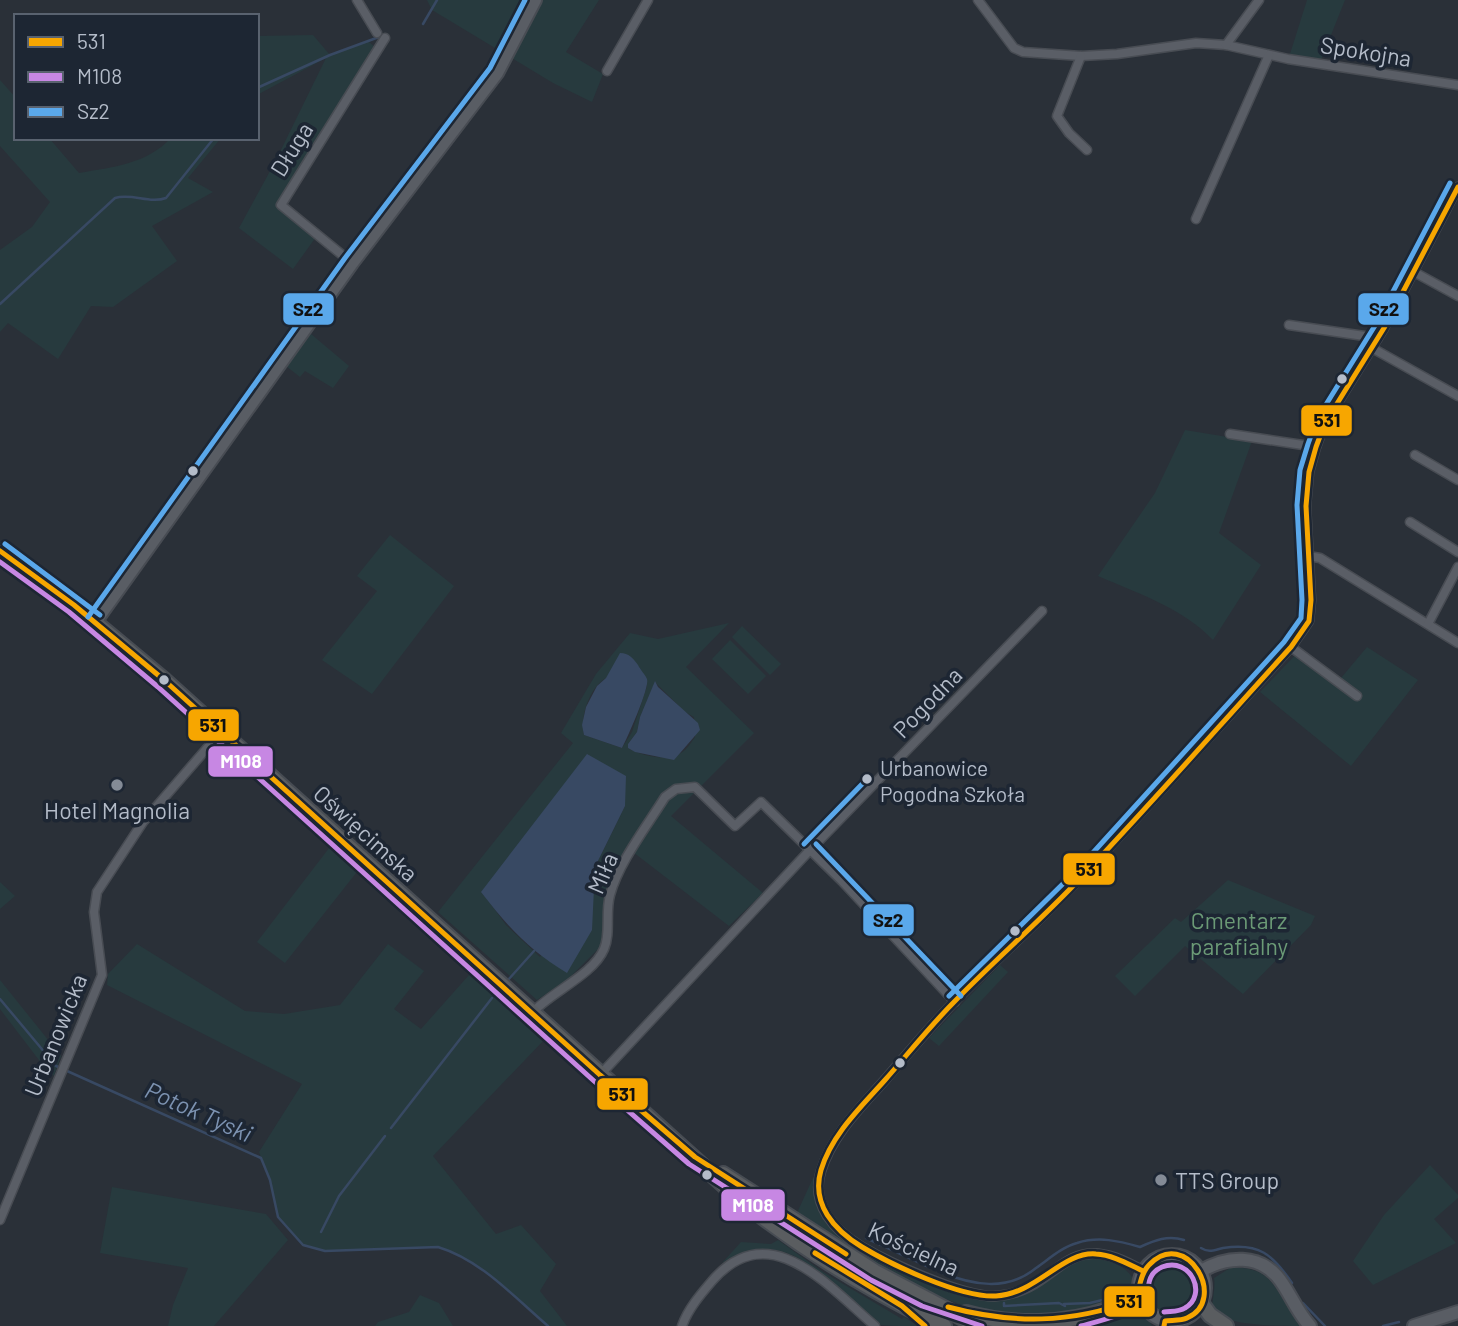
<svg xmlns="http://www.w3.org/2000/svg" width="1458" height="1326" viewBox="0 0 1458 1326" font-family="Barlow,sans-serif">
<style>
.green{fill:#273a3e;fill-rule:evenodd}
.water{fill:#384963}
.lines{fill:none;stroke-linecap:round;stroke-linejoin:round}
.stream{stroke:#384963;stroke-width:2.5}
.street-casing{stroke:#484c53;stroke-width:11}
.secondary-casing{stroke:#484c53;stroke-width:16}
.highway-casing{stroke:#474c53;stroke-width:18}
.street{stroke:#5a5e66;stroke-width:8}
.secondary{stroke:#595d64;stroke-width:12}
.highway{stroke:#5a5d60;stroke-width:14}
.bus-1-casing{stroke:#1d2633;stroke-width:10}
.bus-2-casing{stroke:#1d2633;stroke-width:10}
.bus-3-casing{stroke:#1d2633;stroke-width:10}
.bus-1{stroke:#f7a600;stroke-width:5}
.bus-2{stroke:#c787e3;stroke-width:5}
.bus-3{stroke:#5aa8eb;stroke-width:5}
.bus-dot{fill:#b4bcc9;stroke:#1d2633;stroke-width:2.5}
.poi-dot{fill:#848b96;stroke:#1d2633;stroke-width:2.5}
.labels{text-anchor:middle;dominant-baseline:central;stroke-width:7;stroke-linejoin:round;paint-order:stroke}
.bus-label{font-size:21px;fill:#b4bcc9;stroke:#1d2633;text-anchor:start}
.street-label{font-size:23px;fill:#b4bcc9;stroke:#1d2633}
.poi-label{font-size:23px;fill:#b4bcc9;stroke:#1d2633}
.park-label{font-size:23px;fill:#6b9a76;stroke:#1d2633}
.water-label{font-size:24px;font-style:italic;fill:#7c92b1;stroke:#1d2633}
.line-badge{stroke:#1d2633;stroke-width:2.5}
.badge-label{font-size:19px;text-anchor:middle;font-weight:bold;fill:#fff}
.pale-badge-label{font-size:19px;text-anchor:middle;font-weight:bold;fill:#111}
</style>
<rect width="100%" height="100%" fill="#2a3038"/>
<g class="green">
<polygon points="427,0 599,0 566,52 603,74 592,102 553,83 432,10"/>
<polygon points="1307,0 1345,0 1321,60 1290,54"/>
<polygon points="313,35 330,55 382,36 369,42 375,47 276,205 316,237 293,269 239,228 276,160 326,58 257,95 257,36"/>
<path d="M0 80 16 98V138H49L79 173C113 167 147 164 171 138H221L188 178 213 192 152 226 177 261 113 307 91 306 58 359 8 323 0 332V250L32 227 50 202 0 146Z"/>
<polygon points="311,334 349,366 333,388 305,371 300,377 286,366"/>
<path d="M1185 430 1252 441 1219 533 1261 565 1213 640C1183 608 1137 593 1098 576L1155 493Z"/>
<polygon points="390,535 454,586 372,694 322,660 377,591 357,576"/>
<path d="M729 623 686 667 754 733 671 816 763 893 729 926 629 849 605 900 601 946 567 980 537 1000 438 912 573 743 561 733 596 674 630 633 658 639ZM639 667 647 686 632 732 622 748 584 735C580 717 589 688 606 678 616 673 629 670 639 667ZM655 682 685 712 694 717 695 737C691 743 686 751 679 754 664 761 642 756 628 748V744L637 732 640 717ZM625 806 595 867 540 957 506 925 482 892Z"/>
<polygon points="742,626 781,664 770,675 732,637"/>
<polygon points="730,640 766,676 748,694 712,659"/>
<polygon points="1367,647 1418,680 1351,766 1260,692 1300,650 1341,678"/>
<polygon points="333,843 360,868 285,963 257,942"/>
<polygon points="1228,880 1315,916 1311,925 1243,994 1185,946 1135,996 1115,976 1175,918 1181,922"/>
<polygon points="0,882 15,896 0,909"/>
<path d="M137 944 245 1011 284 1014 340 1005 388 944 424 971 394 1009 421 1029 469 975 545 1039 433 1156 496 1234 521 1225 556 1264 540 1291 567 1326H548C515 1298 481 1260 438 1247L325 1251 303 1245 278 1217 270 1180 259 1152 302 1084 107 985 108 974Z"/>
<polygon points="1000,965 1008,972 939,1046 929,1038"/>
<polygon points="0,980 61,1056 54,1076 42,1064 0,1009"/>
<polygon points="1430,1165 1458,1195 1458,1198 1434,1219 1456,1243 1373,1285 1353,1261 1384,1215"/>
<path d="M813 1178 815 1179C815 1196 817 1212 828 1225 852 1253 893 1266 926 1280 942 1287 959 1297 976 1300 986 1301 998 1301 1008 1299 1039 1292 1058 1262 1089 1259 1105 1257 1123 1264 1132 1277L1133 1290 1126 1299 1049 1319 981 1312 927 1292 877 1266 796 1215Z"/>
<polygon points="112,1187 266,1214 288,1240 214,1326 168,1326 173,1305 188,1268 100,1253"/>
<path d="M778 1240 823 1272 902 1319 904 1317 918 1326C908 1326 890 1326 881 1325 872 1322 863 1311 856 1305 809 1266 784 1228 722 1263L741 1242 771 1244Z"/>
<circle cx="1172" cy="1288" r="28"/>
<path d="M1230 1268C1278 1265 1276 1298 1301 1326 1281 1326 1222 1326 1213 1310 1211 1303 1216 1288 1214 1278Z"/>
<polygon points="420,1295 439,1303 453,1326 375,1326 378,1322 409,1312"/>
<polygon points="1139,1303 1152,1326 1050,1326"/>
</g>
<g class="water">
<path d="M620 653C629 653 633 658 638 665 640 669 646 676 647 679 650 687 627 739 622 748L584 735 582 725 586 707 597 686 606 678Z"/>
<polygon points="655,681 658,687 698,723 700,730 674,760 635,752 628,748 628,744 637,732 640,717"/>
<path d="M587 754 626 776 625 806 595 867 592 930 567 973C530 951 507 926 481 892Z"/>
</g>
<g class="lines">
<g class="stream">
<polyline points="423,24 437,0"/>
<polyline points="257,88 330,55 379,37"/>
<path d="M0 304 115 198C132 193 150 204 166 198L214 138"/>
<polyline points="508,980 534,951"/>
<path d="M0 999 56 1066 261 1158 270 1180 278 1217 303 1245 325 1251 438 1247C481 1260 514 1297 548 1326"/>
<polyline points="391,1128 492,998"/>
<polyline points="321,1232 339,1196 385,1136"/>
<polyline points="866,1238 929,1267"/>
<path d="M1201 1248C1209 1253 1214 1250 1223 1248 1259 1242 1273 1255 1292 1283"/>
<path d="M940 1272C972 1285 1007 1292 1036 1268 1049 1259 1062 1247 1077 1243 1099 1236 1119 1241 1140 1247 1155 1240 1168 1235 1184 1240"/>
<polyline points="1004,1303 1004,1306 1059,1303 1065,1306"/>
<polyline points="1303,1303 1325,1326"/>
<polyline points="1064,1304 1090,1303 1123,1295"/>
<polyline points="1383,1326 1399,1322"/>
</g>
<defs>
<g id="street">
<polyline points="357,0 377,33"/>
<polyline points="978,0 1014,48 1023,52 1081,56 1117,54 1196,43 1226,45 1288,59 1458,85"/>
<polyline points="1226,45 1259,0"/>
<polyline points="1081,56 1057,116 1069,133 1087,150"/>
<polyline points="607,71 648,0"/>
<polyline points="1196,219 1269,55"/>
<polyline points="352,263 281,205 385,38"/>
<polyline points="1414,272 1458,296"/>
<polyline points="1289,325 1378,338"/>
<polyline points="1372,348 1458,396"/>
<polyline points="1230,434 1316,447"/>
<polyline points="1415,455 1458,480"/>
<polyline points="1410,522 1458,552"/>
<polyline points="1308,556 1320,558 1458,643"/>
<polyline points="1428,624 1458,567"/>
<polyline points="1291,647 1357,696"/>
<path d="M532 1013C551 992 593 975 604 949 611 933 605 913 610 895 619 862 647 826 665 797L676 789 695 787 735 826 761 802 842 881 955 1002"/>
<polyline points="600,1075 810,850 1042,611"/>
<polyline points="0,1220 102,975 94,912 97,892 143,822 221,732"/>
<path d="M1143 1271C1061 1222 1063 1291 997 1296 967 1299 890 1263 862 1247 835 1231 810 1205 821 1171 832 1135 860 1108 884 1081 907 1054 930 1027 954 1002 997 958 1043 918 1085 873 1155 799 1222 722 1291 647L1309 621 1311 600 1306 506 1309 472 1316 447 1325 423 1384 328 1458 187"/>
<path d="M682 1326C688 1309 700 1295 712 1281 769 1215 828 1286 875 1326"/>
</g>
<g id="secondary">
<polyline points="95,622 352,263 497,73 535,0"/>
<circle cx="1172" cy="1288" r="33"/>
<path d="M1201 1271C1227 1256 1260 1253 1280 1280 1291 1295 1297 1312 1310 1326"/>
<polyline points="1414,1326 1458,1312"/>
</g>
<g id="highway">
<path d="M0 551 74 605 164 680 737 1197C800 1248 871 1291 944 1326"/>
<polyline points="723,1174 875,1272 978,1326"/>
<polyline points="1202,1304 1210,1315 1226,1326"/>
<path d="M966 1313C1012 1326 1065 1325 1110 1309 1121 1305 1131 1302 1139 1294"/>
</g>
</defs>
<use href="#street" class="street-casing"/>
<use href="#secondary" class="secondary-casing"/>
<use href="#highway" class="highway-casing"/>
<use href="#street" class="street"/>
<use href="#secondary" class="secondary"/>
<use href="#highway" class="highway"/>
<defs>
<g id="bus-1">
<polyline points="0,551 74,605 164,680 600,1075 695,1157 846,1254"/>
<polyline points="815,1253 902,1306 925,1326"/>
<path d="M1143 1271C1128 1264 1113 1255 1096 1254 1063 1251 1036 1294 996 1296 961 1298 892 1265 862 1247 834 1230 811 1204 821 1170 832 1134 861 1107 885 1080 908 1054 930 1026 955 1001 992 963 1033 927 1070 889 1146 810 1217 728 1291 647L1309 621 1311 600 1306 506 1309 472 1316 447 1325 423 1384 328 1458 187"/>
<path d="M948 1307C1012 1324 1071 1324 1134 1300 1141 1289 1139 1275 1149 1265 1186 1226 1229 1300 1187 1318 1181 1321 1171 1320 1165 1321L1164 1326"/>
</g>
<g id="bus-2">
<polyline points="0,562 69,612 158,687 594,1081 689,1164 871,1280 922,1306 982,1326"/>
<path d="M1148 1294C1148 1282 1150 1272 1162 1267 1191 1256 1208 1295 1185 1308 1179 1312 1171 1311 1164 1312"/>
<path d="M1081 1326C1103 1320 1126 1315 1144 1301"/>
</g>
<g id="bus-3">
<polyline points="5,544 100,615"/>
<polyline points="88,617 345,258 490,68 525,0"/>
<polyline points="804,844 867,779"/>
<polyline points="816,844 961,996"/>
<polyline points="949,996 1080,867 1284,642 1301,618 1302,600 1297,505 1300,470 1308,444 1317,419 1376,324 1450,183"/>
</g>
</defs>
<use href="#bus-1" class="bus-1-casing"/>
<use href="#bus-2" class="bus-2-casing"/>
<use href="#bus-3" class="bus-3-casing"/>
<use href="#bus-1" class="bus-1"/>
<use href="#bus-2" class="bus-2"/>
<use href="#bus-3" class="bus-3"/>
</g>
<g class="bus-dot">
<circle cx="1342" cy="379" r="6"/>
<circle cx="193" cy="471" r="6"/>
<circle cx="164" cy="680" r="6"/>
<circle cx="867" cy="779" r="6"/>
<circle cx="1015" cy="931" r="6"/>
<circle cx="900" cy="1063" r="6"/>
<circle cx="707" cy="1175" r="6"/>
</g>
<g class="poi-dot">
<circle cx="117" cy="785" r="7"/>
<circle cx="1161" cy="1180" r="7"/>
</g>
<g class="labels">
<g class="bus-label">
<text x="880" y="767">Urbanowice<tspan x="880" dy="26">Pogodna Szkoła</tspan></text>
</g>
<g class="street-label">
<text transform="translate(1366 51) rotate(9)">Spokojna</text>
<text transform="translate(291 149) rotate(-58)">Długa</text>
<text transform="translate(927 702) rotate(-46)">Pogodna</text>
<text transform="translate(366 833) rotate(42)">Oświęcimska</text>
<text transform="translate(602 873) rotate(-67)">Miła</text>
<text transform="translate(55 1035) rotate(-68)">Urbanowicka</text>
<text transform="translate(914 1248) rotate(25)">Kościelna</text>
</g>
<g class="poi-label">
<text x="117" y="810">Hotel Magnolia</text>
<text x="1175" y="1180" text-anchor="start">TTS Group</text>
</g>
<g class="park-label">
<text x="1239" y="920">Cmentarz<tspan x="1239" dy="26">parafialny</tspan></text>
</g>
<g class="water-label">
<text transform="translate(199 1111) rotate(24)">Potok Tyski</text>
</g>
</g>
<g class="line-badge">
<rect x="1357" y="292" width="53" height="34" rx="7" fill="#5aa8eb"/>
<rect x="282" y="292" width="53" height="34" rx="7" fill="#5aa8eb"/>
<rect x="1300" y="404" width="53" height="33" rx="7" fill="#f7a600"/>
<rect x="187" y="708" width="53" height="34" rx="7" fill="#f7a600"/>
<rect x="207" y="745" width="67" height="33" rx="7" fill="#c787e3"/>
<rect x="1062" y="852" width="54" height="34" rx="7" fill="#f7a600"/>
<rect x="862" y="903" width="53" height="34" rx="7" fill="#5aa8eb"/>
<rect x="596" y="1077" width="53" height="34" rx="7" fill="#f7a600"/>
<rect x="720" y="1188" width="66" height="34" rx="7" fill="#c787e3"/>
<rect x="1103" y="1285" width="53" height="33" rx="7" fill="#f7a600"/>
</g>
<g class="badge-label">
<text x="241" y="768">M108</text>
<text x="753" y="1212">M108</text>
</g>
<g class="pale-badge-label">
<text x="1384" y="316">Sz2</text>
<text x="308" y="316">Sz2</text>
<text x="1327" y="427">531</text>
<text x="213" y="732">531</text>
<text x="1089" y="876">531</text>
<text x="888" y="927">Sz2</text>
<text x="622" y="1101">531</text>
<text x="1129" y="1308">531</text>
</g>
<rect x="14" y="14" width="245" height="126" fill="#1d2633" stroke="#59626f" stroke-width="2"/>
<rect x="28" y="37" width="35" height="10" fill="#f7a600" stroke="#59626f" stroke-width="2"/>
<text x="77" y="49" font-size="21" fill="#b4bcc9">531</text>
<rect x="28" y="72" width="35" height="10" fill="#c787e3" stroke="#59626f" stroke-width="2"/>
<text x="77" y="84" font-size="21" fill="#b4bcc9">M108</text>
<rect x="28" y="107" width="35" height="10" fill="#5aa8eb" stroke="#59626f" stroke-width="2"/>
<text x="77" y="119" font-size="21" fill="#b4bcc9">Sz2</text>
</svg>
